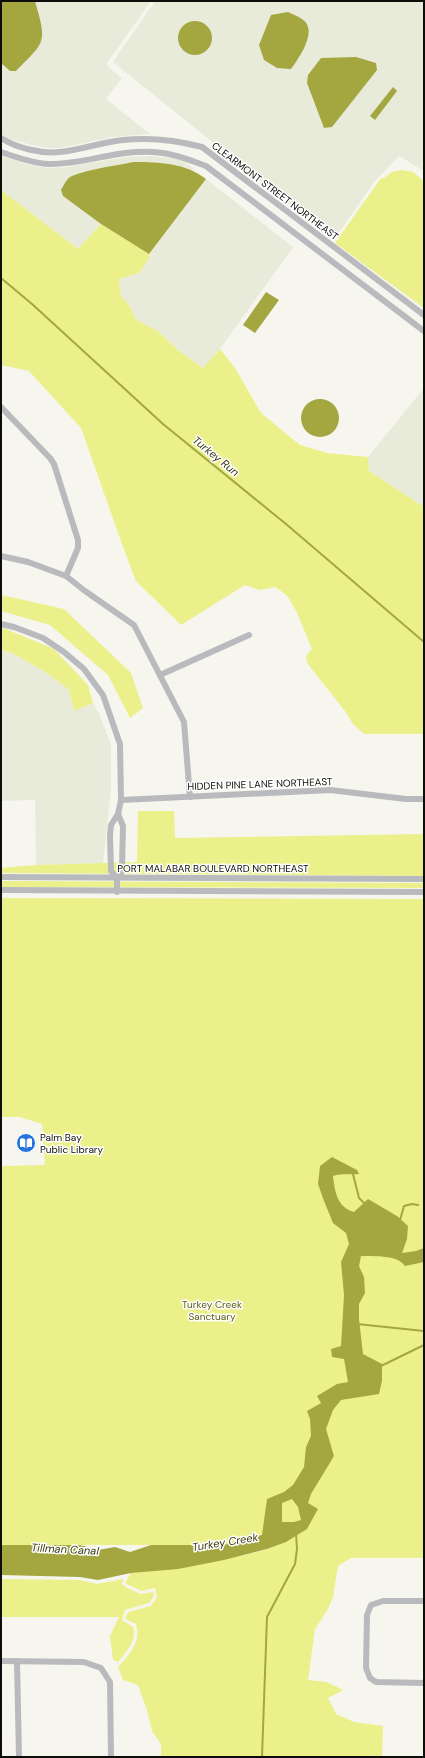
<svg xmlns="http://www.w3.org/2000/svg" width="425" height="1758" viewBox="0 0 425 1758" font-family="'DM Sans',sans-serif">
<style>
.built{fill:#e9ebda}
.green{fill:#ecf08a}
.water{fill:#a4a740;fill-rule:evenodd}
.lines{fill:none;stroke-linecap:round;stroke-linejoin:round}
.stream{stroke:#a4a740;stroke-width:2}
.minor{stroke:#b8babe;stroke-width:6}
.labels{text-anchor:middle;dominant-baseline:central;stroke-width:3;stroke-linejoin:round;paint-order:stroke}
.street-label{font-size:10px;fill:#0d0d0a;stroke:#fff}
.poi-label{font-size:10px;fill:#0d0d0a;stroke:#fff;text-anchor:start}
.park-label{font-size:10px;fill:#5b5c10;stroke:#fff}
.water-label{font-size:11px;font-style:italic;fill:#37380d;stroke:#fff}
</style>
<rect width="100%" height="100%" fill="#f6f6ee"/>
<g class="built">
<polygon points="35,1 151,1 107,63 108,67 122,78 106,99 150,134 113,137 60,148 46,148 32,145 9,139 1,134 1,63 10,71 40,19"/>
<polygon points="155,1 424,1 424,171 399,156 374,182 334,240 113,62"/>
<polygon points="1,156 27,164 48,168 65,167 126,157 153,156 178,159 185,162 197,171 176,165 134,162 96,170 70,177 63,196 101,224 78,249 1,190"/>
<polygon points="206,179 293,247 220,349 203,368 179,351 158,331 136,320 129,305 121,296 119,279 139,273 150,257 149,254"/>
<polygon points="424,388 424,507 369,471 368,457"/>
<polygon points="1,650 12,653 44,671 69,690 74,711 93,703 99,714 111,744 111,789 103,863 36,865 35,800 1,801"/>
</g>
<g class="green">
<polygon points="401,170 413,172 424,181 424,308 335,243 381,178 384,178 392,172"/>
<path d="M1 190 78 249 101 224 149 254 150 257 139 273 119 279 121 296 129 305 136 320 158 331 179 351 203 368 220 349 235 368 261 413 300 445 327 453 368 457 369 471 424 507V734H364L353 724 345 711 307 663 306 656 312 649C307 637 294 602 286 595 283 592 279 590 275 587L260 590 245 585 181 625 136 581 123 547 81 428 29 371 1 365Z"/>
<polygon points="1,595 64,609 131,673 143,708 130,718 108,675 50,625 1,611"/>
<polygon points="1,627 54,649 88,685 93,703 74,711 69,690 44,671 12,653 1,650"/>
<polygon points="138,811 174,811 175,838 424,834 424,876 1,873 1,868 36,865 137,862"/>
<polygon points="1,881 424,883 424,888 1,887"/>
<path d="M1 898 424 899V1558H351L338 1566 333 1597 328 1609 315 1629 308 1680 327 1682 343 1690 328 1698 336 1714 354 1722 383 1726 382 1757H152L161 1756V1744L152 1731 147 1710 138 1685 123 1680 118 1667C130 1653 141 1644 136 1624L125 1619 128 1612 151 1606 157 1597 155 1588 141 1591 125 1583 131 1573C169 1569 207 1564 244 1555 254 1552 267 1551 276 1545H1V1166L45 1165 42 1124 20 1117H1Z"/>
<path d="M1 1579 80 1580 97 1584 123 1579 122 1584 124 1586 140 1594 153 1592 154 1596 149 1603 125 1610 122 1620 133 1627C137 1641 127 1651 118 1662L113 1660 110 1636 119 1617H1Z"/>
</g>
<g class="water">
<path d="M1 1H35C47 43 46 41 16 71H10L1 63Z"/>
<path d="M288 12C292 14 298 16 302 19 319 30 299 58 291 69L277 68 264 60 259 45 271 15Z"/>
<circle cx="195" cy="38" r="17"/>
<polygon points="356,57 376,63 377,70 332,127 324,128 307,83 308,75 321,58"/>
<polygon points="393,87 397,91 375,120 370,116"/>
<path d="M134 162C159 162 186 163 206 179L149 254 101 224 63 196 61 190C64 185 66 180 70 177 84 170 118 165 134 162Z"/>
<polygon points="266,292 279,300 255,333 243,325"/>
<circle cx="320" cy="418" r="19"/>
<path d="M332 1157 357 1170 359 1174C350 1175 342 1173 333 1176 335 1192 337 1207 354 1212L368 1199 397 1216 408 1226 407 1239 402 1253 416 1251 424 1248V1262L405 1266C397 1254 374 1257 361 1256L359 1266 364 1277 365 1293 359 1304V1319L363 1354 382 1364V1381L379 1394 341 1400 333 1410 326 1429 334 1456 311 1494 308 1503 318 1509 307 1529 286 1542 267 1549 224 1560 178 1569 131 1573 98 1580 80 1577 1 1575V1545H80L98 1550 115 1547 130 1552 151 1545H224L262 1535 267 1499 284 1492 293 1485 304 1467 306 1447 311 1436 310 1419 307 1411 321 1403 317 1396 337 1384 348 1382 344 1359 332 1357 331 1349 341 1346 344 1295 341 1262 349 1244 346 1233 333 1223 324 1201 318 1184 320 1166ZM292 1499 298 1507 301 1520 294 1522H282V1503Z"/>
</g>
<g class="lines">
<g class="stream">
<polyline points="1,278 32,304 163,424 286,524 424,642"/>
<polyline points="353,1174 359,1198 365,1204"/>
<polyline points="400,1220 404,1206 412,1204 418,1205"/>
<polyline points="357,1324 424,1331"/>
<polyline points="381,1366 424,1345"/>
<polyline points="262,1757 267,1617 295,1564 297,1549 296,1534"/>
</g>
<g class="minor">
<path d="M1 138C17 148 41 154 60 152 81 150 102 142 123 140 151 137 176 140 202 147L424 315"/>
<path d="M1 152C15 157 33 163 48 164 83 165 118 149 154 152 173 153 189 160 206 166L424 331"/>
<polyline points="1,407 50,458 54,464 78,540 78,548 66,576"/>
<polyline points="1,556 28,562 66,576 85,591 134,625 184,722 190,797"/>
<polyline points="1,624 14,627 43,638 64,652 84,669 103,695 120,744 121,800 118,814 123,826 122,868 122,871 117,878 117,892"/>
<polyline points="160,675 249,635"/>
<polyline points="121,800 330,790 406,799 424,799"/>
<polyline points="1,877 424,879"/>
<polyline points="117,878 111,871 110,835 111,825 118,814"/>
<polyline points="1,890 424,892"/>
<polyline points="424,1601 383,1601 371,1605 367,1615 366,1668 370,1678 376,1682 424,1683"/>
<polyline points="1,1661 84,1662 101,1668 110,1682 111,1757"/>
<polyline points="17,1661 19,1757"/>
</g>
</g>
<defs>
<symbol id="library-disc" viewBox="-11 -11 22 22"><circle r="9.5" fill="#2774df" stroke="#fff"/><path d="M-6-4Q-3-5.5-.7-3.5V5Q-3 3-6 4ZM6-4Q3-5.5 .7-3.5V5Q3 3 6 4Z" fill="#fff"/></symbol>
</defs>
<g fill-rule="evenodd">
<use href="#library-disc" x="15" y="1132" width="22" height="22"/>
</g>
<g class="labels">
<g class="street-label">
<text transform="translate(275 191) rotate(37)">CLEARMONT STREET NORTHEAST</text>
<text transform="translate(260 784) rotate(-2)">HIDDEN PINE LANE NORTHEAST</text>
<text x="213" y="868">PORT MALABAR BOULEVARD NORTHEAST</text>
</g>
<g class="poi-label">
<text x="40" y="1137">Palm Bay<tspan x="40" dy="12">Public Library</tspan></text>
</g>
<g class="park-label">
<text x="212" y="1304">Turkey Creek<tspan x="212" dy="12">Sanctuary</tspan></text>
</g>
<g class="water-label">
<text transform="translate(216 456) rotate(39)">Turkey Run</text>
<text transform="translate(225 1542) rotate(-9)">Turkey Creek</text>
<text transform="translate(65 1549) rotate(3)">Tillman Canal</text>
</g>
</g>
<rect width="425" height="1758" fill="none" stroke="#0d0d0a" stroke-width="4"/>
</svg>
